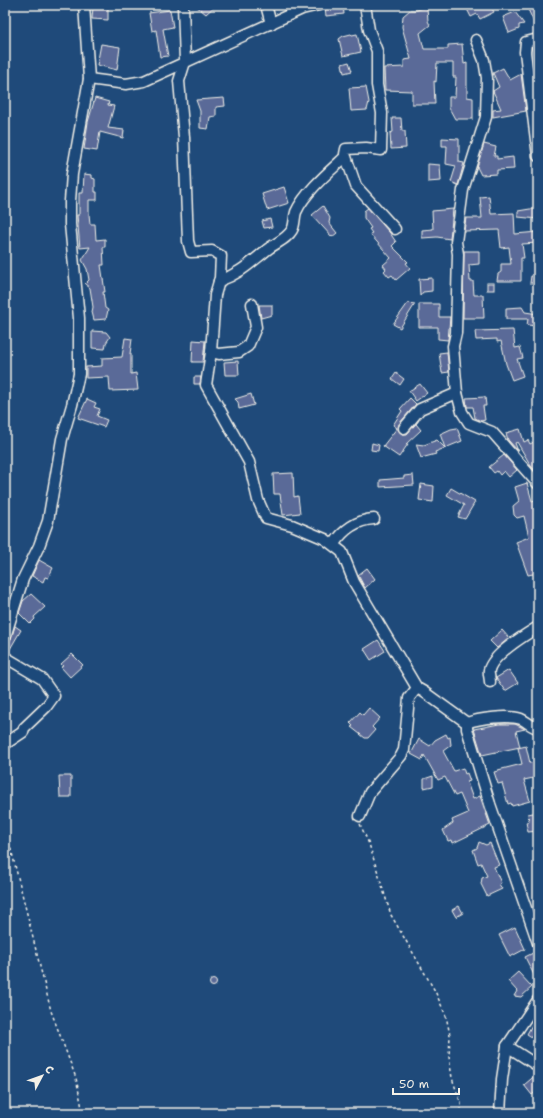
<svg xmlns="http://www.w3.org/2000/svg" width="543" height="1118" viewBox="0 0 543 1118" font-family="'Shantell Sans',sans-serif">
<style>
.building{fill:#5a6a98;stroke:#f4f1e8}
.lines{fill:none;stroke-linecap:round;stroke-linejoin:round}
.minor-casing{stroke:#f4f1e8;stroke-width:13}
.path{stroke:#f4f1e8;stroke-width:1.5;stroke-dasharray:3 3;stroke-linecap:butt}
.minor{stroke:#1f4a7a;stroke-width:10}
</style>
<rect width="100%" height="100%" fill="#1f4a7a"/>
<filter id="ink" filterUnits="userSpaceOnUse"><feTurbulence type="fractalNoise" baseFrequency=".025" numOctaves="2"/><feDisplacementMap in="SourceGraphic" scale="8" xChannelSelector="R" yChannelSelector="G"/><feConvolveMatrix kernelMatrix="1 2 1 2 8 2 1 2 1" color-interpolation-filters="sRGB"/></filter>
<g filter="url(#ink)">
<g class="building">
<polygon points="195,5 216,5 206,14"/>
<polygon points="343,5 344,14 326,16 325,8"/>
<polygon points="465,5 474,5 475,7 479,5 490,5 494,12 480,19 477,14 471,17"/>
<polygon points="526,5 538,5 538,31"/>
<polygon points="93,6 108,7 108,20 92,19"/>
<polygon points="427,7 428,21 430,25 420,33 424,49 448,49 448,45 462,44 464,64 467,63 467,97 473,98 473,119 455,119 449,108 449,97 455,97 456,77 453,77 453,63 437,63 436,82 434,81 435,104 412,104 412,91 385,90 384,68 404,67 404,60 411,59 402,27 403,16 410,10 417,10"/>
<polygon points="170,10 173,27 163,29 168,56 160,57 156,30 152,31 149,13"/>
<polygon points="515,12 524,24 519,25 519,29 509,33 503,17"/>
<polygon points="351,34 352,35 357,34 361,52 343,56 339,39 343,36"/>
<polygon points="101,44 120,47 117,70 97,65"/>
<polygon points="538,46 538,67 536,68 532,47"/>
<polygon points="349,62 352,71 344,73 342,64"/>
<polygon points="503,68 510,80 521,74 526,111 493,117 493,110 501,109 493,91 499,87 493,73"/>
<polygon points="366,87 369,102 367,110 351,111 349,88"/>
<polygon points="95,98 109,102 108,105 114,106 108,128 124,130 123,138 100,132 97,151 84,149 88,122"/>
<polygon points="224,98 225,106 216,107 216,116 210,117 208,129 200,128 200,111 196,100"/>
<polygon points="392,118 401,118 402,131 405,131 406,148 391,149 390,133 393,132"/>
<polygon points="442,138 459,139 459,162 464,163 458,185 451,182 456,166 446,164 447,146 442,146"/>
<polygon points="484,144 496,147 494,156 497,156 497,159 513,157 514,169 497,170 497,174 481,175 477,167"/>
<polygon points="428,164 440,165 441,181 428,182"/>
<polygon points="84,174 92,175 92,178 95,179 95,192 97,192 97,200 89,200 89,214 90,224 95,224 96,240 105,239 105,247 103,247 104,265 101,265 105,292 103,292 105,308 108,310 106,319 94,320 92,312 93,307 90,288 85,284 89,280 87,269 82,260 90,247 80,248 77,215 79,215 79,193 83,193"/>
<polygon points="284,187 289,203 267,210 262,194"/>
<polygon points="489,196 491,214 514,213 515,234 538,232 538,243 522,244 524,258 521,258 521,281 497,281 498,274 501,272 501,264 511,264 509,247 501,248 499,230 464,231 466,218 482,218 480,197"/>
<polygon points="323,206 330,218 329,223 337,233 332,237 312,215"/>
<polygon points="368,208 390,233 396,242 392,246 408,262 406,263 410,268 396,280 392,275 389,277 384,271 386,269 383,265 391,258 370,234 372,233 369,229 371,228 364,218 364,211"/>
<polygon points="453,209 450,239 437,237 422,238 422,230 433,229 432,211"/>
<polygon points="530,209 538,209 538,219 518,217 518,211"/>
<polygon points="270,219 272,227 264,228 262,221"/>
<polygon points="464,251 479,251 479,264 469,265 470,281 473,281 474,295 483,295 484,318 463,318"/>
<polygon points="531,276 538,277 538,283 530,283"/>
<polygon points="432,278 432,291 423,292 420,296 419,279"/>
<rect x="487" y="283" width="7" height="7"/>
<polygon points="408,303 415,304 400,328 393,324"/>
<polygon points="419,304 439,304 439,317 450,317 448,340 438,339 438,327 419,327"/>
<polygon points="259,305 272,305 272,315 261,318"/>
<polygon points="522,307 525,312 538,314 538,326 527,325 528,319 506,319 506,308"/>
<polygon points="513,330 515,348 520,347 523,358 517,359 523,376 512,380 506,364 501,341 497,342 497,339 476,340 475,331"/>
<polygon points="92,331 106,332 110,337 106,343 105,349 92,348"/>
<polygon points="125,338 132,339 130,354 131,354 131,374 136,373 138,390 110,391 109,377 86,378 86,367 102,366 102,358 122,357"/>
<polygon points="193,340 205,341 203,362 192,362"/>
<polygon points="447,352 449,372 442,373 439,353"/>
<polygon points="238,361 239,375 225,375 224,362"/>
<polygon points="396,373 404,379 400,385 392,379"/>
<polygon points="194,377 201,377 200,384 194,384"/>
<polygon points="420,384 427,393 416,401 409,391"/>
<polygon points="251,394 254,405 239,409 238,402 235,399"/>
<polygon points="485,397 486,406 483,406 485,420 481,421 475,418 473,407 467,407 466,398"/>
<polygon points="410,398 416,404 399,424 398,430 402,434 407,434 419,420 416,424 421,430 406,444 408,444 399,457 383,446 397,428 393,425 402,411 400,409"/>
<polygon points="87,399 96,403 94,407 100,409 97,416 107,420 104,427 78,418"/>
<polygon points="457,428 462,441 445,448 440,434 451,429"/>
<polygon points="520,429 524,442 528,440 530,444 538,440 538,474 531,466 517,442 515,443 518,451 508,440 506,433"/>
<polygon points="437,440 445,448 435,452 436,454 421,458 416,444 424,445"/>
<polygon points="372,443 379,445 378,451 371,450"/>
<polygon points="504,455 517,470 509,477 504,471 500,475 497,471 494,473 489,467"/>
<polygon points="293,473 294,497 298,496 300,513 283,515 280,494 274,494 273,474"/>
<polygon points="413,475 414,485 380,487 380,480 404,478 404,476"/>
<polygon points="527,483 532,501 538,499 538,573 528,575 516,542 529,537 524,516 517,518 514,515 513,506 519,501 515,487"/>
<polygon points="421,484 434,486 433,502 419,500"/>
<polygon points="451,488 475,502 465,519 458,517 464,505 447,495"/>
<polygon points="39,560 53,568 48,578 45,577 43,582 32,576"/>
<polygon points="367,568 375,579 365,588 358,575"/>
<polygon points="31,594 45,607 34,617 35,619 30,624 19,613 23,601"/>
<polygon points="15,626 21,630 10,649 5,646 5,643 11,639"/>
<polygon points="502,630 509,638 497,648 490,641"/>
<polygon points="378,640 385,651 371,660 364,649"/>
<polygon points="72,654 83,665 70,677 61,667 63,666 61,664"/>
<polygon points="509,670 518,683 505,691 496,678"/>
<polygon points="369,708 380,718 372,727 375,730 368,738 365,738 351,727 353,726 350,723 360,712 363,715"/>
<polygon points="499,724 515,724 525,729 516,731 520,747 482,755 474,729"/>
<polygon points="446,734 448,738 450,737 451,745 443,751 454,771 463,768 465,774 467,773 470,781 467,782 473,799 480,796 490,825 453,843 452,840 448,841 443,830 453,823 452,820 468,813 460,794 455,796 445,777 438,780 424,755 422,760 411,754 419,739 430,746 435,740"/>
<polygon points="526,746 530,763 535,762 538,777 524,780 530,801 512,806 511,803 508,804 502,783 498,784 494,772 498,771 498,770 522,764 518,748"/>
<polygon points="59,776 71,776 71,797 60,797"/>
<polygon points="433,776 433,786 424,788 424,779"/>
<polygon points="538,812 538,831 528,832 526,822 529,821 528,814"/>
<polygon points="479,842 486,845 490,843 499,865 494,867 501,883 499,884 502,889 487,896 481,884 482,878 487,876 481,863 478,864 473,850 477,848"/>
<polygon points="459,906 463,913 456,917 452,910"/>
<polygon points="515,927 525,949 510,957 499,935"/>
<polygon points="533,953 538,961 538,983 525,957"/>
<polygon points="518,972 532,987 521,997 514,996 517,991 508,981"/>
<circle cx="213" cy="983" r="3.5"/>
<polygon points="532,1025 538,1029 538,1041 527,1034"/>
<polygon points="538,1073 538,1090 532,1095 524,1085"/>
</g>
<g class="lines">
<defs>
<g id="minor">
<polyline points="183,5 185,62 179,81 184,137 188,241 191,252 212,251 221,256 220,278 215,295 211,352 206,385 249,462 258,500 266,518 292,525 325,539 342,552 354,582 417,688 424,692 467,723"/>
<polyline points="266,5 271,24"/>
<polyline points="365,5 369,30 377,51 377,85 382,113 381,150 366,148 346,149 345,154 356,186 395,229"/>
<polyline points="538,39 526,42 525,52 538,156"/>
<polyline points="476,40 484,60 487,78 486,117 463,190 456,242 458,254 456,333 453,346 457,393 462,412 469,423 492,432 538,484"/>
<polyline points="89,79 126,84 144,81 302,9 319,5"/>
<path d="M219 281C241 273 250 263 268 249 276 243 287 239 292 230 295 225 294 218 296 212 305 192 330 171 345 157"/>
<polyline points="211,352 219,354 239,352 248,346 256,327 252,304"/>
<polyline points="404,428 420,409 457,393"/>
<path d="M334 544C343 530 357 520 374 519"/>
<polyline points="5,637 23,579 39,546 48,521 62,439 72,405 79,374 79,318 70,224 70,201 72,174 89,79 84,5"/>
<polyline points="5,657 42,679 54,696 46,707 24,728 23,732 5,744"/>
<path d="M490 682C490 678 488 673 489 670 493 654 525 635 538 627"/>
<polyline points="467,723 467,729 490,804 538,943"/>
<path d="M467 723C479 718 509 715 521 719 528 722 531 727 538 728"/>
<polyline points="360,816 370,792 401,756 404,750 409,698 417,688"/>
<polyline points="507,1046 538,1066"/>
<polyline points="500,1113 502,1079 507,1046 538,1000"/>
</g>
</defs>
<use href="#minor" class="minor-casing"/>
<g class="path">
<polyline points="360,824 369,844 391,915 435,991 446,1016 450,1035 449,1057 452,1078 461,1104 461,1113"/>
<polyline points="5,831 12,853 51,1011 76,1078 83,1113"/>
</g>
<use href="#minor" class="minor"/>
</g>
</g>
<rect width="543" height="1118" fill="none" stroke="#1f4a7a" stroke-width="20"/>
<rect x="10" y="10" width="523" height="1098" fill="none" stroke="#f4f1e8" stroke-width="1.5" filter="url(#ink)"/>
<g transform="translate(42 1076) rotate(49)" stroke="#1f4a7a" stroke-width="3" paint-order="stroke">
<path d="M0-3L7 15L0 10L-7 15Z" fill="#f4f1e8"/>
<text y="-6" font-size="11" font-weight="bold" text-anchor="middle" fill="#f4f1e8">С</text>
</g>
<path d="M393 1088v6h66v-6" fill="none" stroke="#f4f1e8" stroke-width="2"/>
<text x="399" y="1088" font-size="12" fill="#f4f1e8" stroke="#1f4a7a" stroke-width="3" paint-order="stroke">50 m</text>
</svg>
